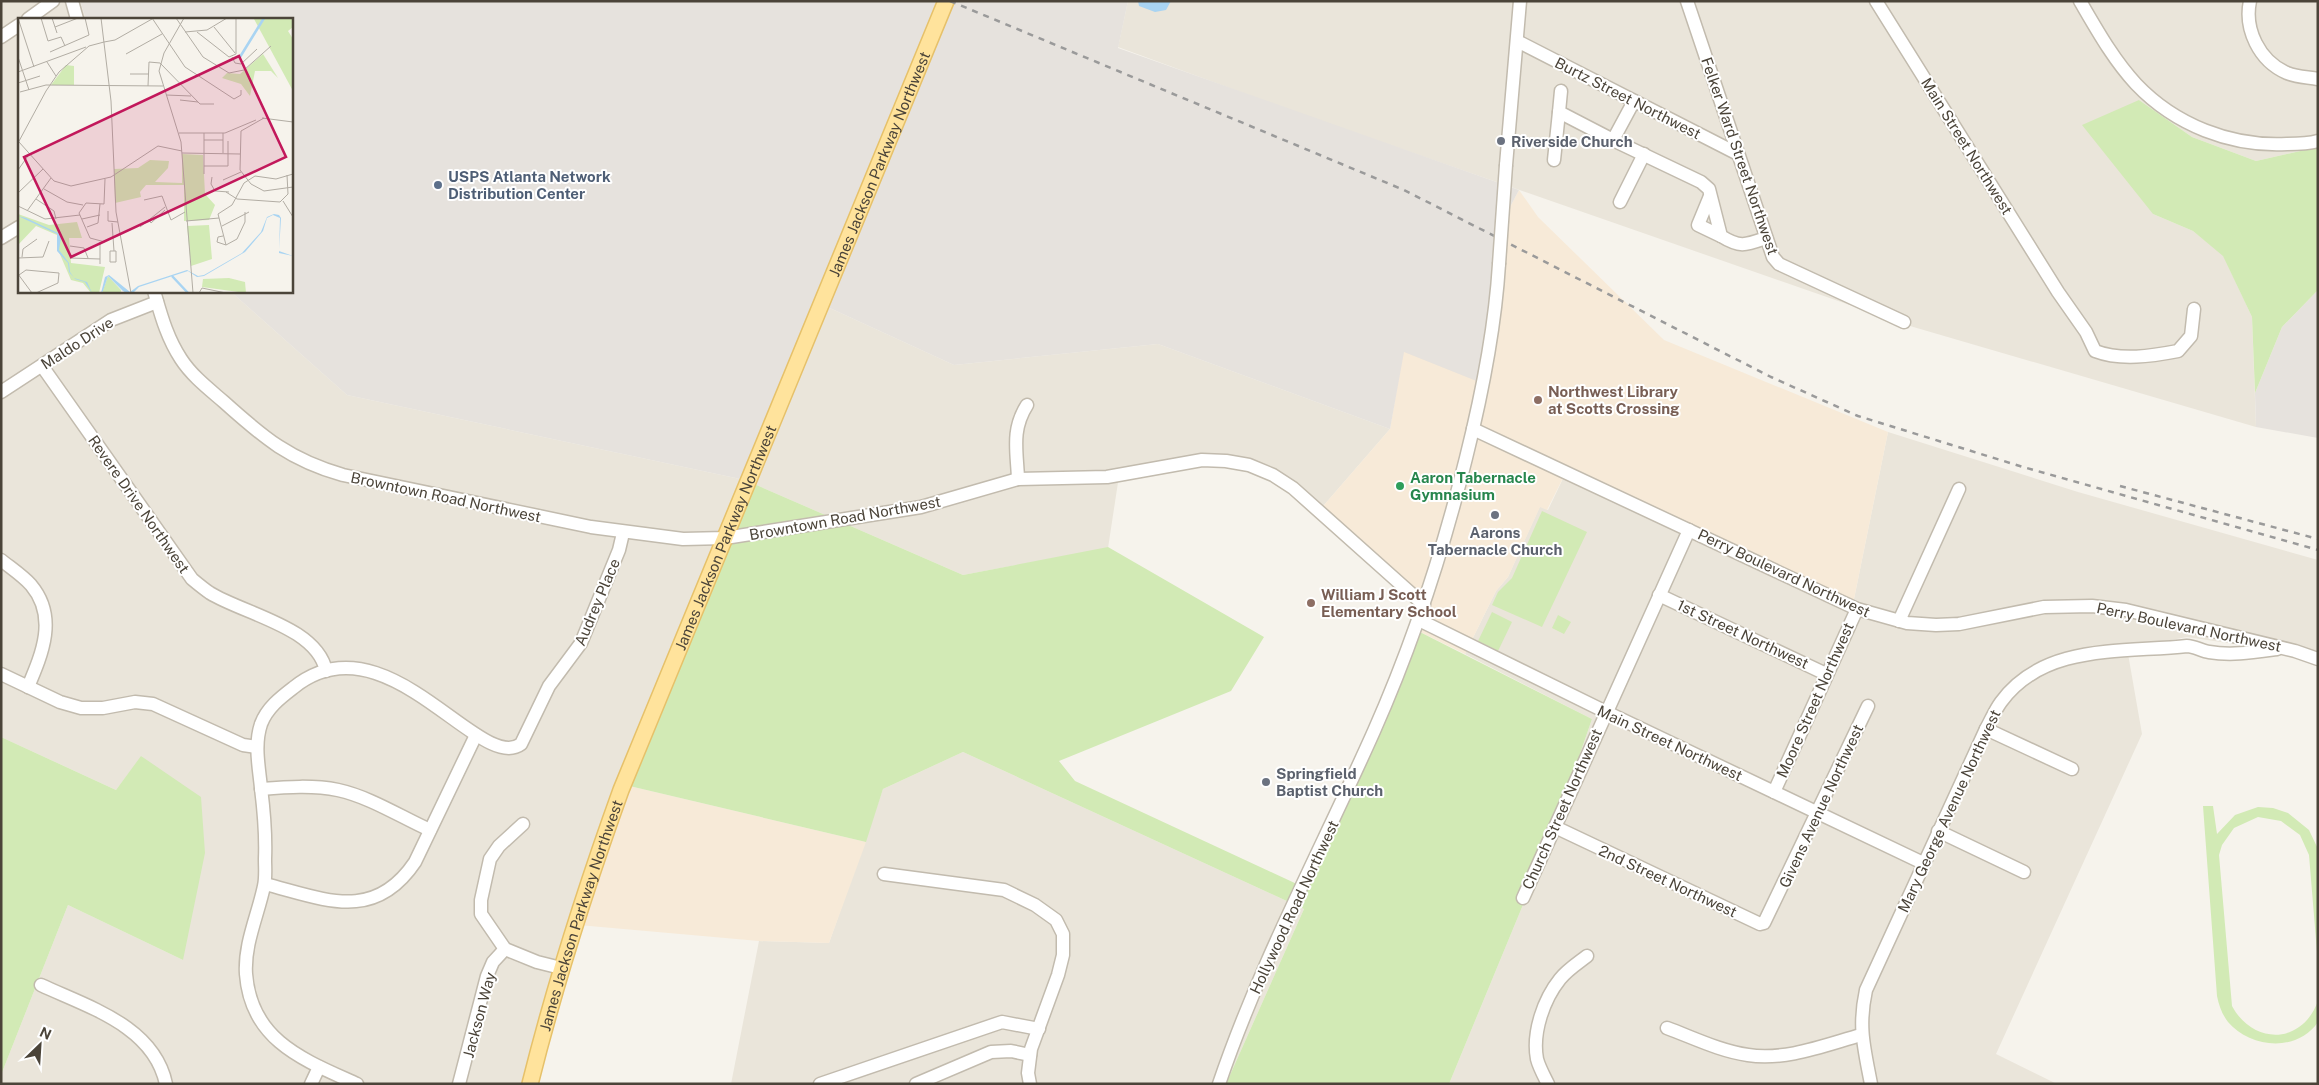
<svg xmlns="http://www.w3.org/2000/svg" width="2319" height="1085" viewBox="0 0 2319 1085" font-family="'Public Sans',sans-serif">
<style>
.residential{fill:#eae5da}
.commercial{fill:#f7ead8}
.industrial{fill:#e6e2dd}
.green{fill:#d2eab5}
.water{fill:#a9d4f2}
.lines{fill:none;stroke-linecap:round;stroke-linejoin:round}
.minor-casing{stroke:#c2bbae;stroke-width:15}
.major-casing{stroke:#e6c16a;stroke-width:18}
.minor{stroke:#fff;stroke-width:12}
.major{stroke:#ffe39c;stroke-width:15}
.rail{stroke:#9a9a9a;stroke-width:2.5;stroke-dasharray:6 6;stroke-linecap:butt}
.minor-bridge-casing{stroke:#c2bbae;stroke-width:15;stroke-linecap:butt}
.minor-bridge{stroke:#fff;stroke-width:12}
.worship-dot{fill:#6b7280;stroke:#fff;stroke-width:2}
.service-dot{fill:#5c6f8a;stroke:#fff;stroke-width:2}
.education-dot{fill:#8d6e63;stroke:#fff;stroke-width:2}
.leisure-dot{fill:#2e9e5b;stroke:#fff;stroke-width:2}
.labels{text-anchor:middle;dominant-baseline:central;stroke-width:4;stroke-linejoin:round;paint-order:stroke}
.street-label{font-size:15px;fill:#4b4439;stroke:#fff}
.worship-label{font-size:15px;font-weight:bold;fill:#5b616d;stroke:#fff;text-anchor:start}
.service-label{font-size:15px;font-weight:bold;fill:#4e5e75;stroke:#fff;text-anchor:start}
.education-label{font-size:15px;font-weight:bold;fill:#785e54;stroke:#fff;text-anchor:start}
.leisure-label{font-size:15px;font-weight:bold;fill:#27864d;stroke:#fff;text-anchor:start}
.inset-river{fill:none;stroke:#a9d4f2;stroke-width:2.5}
.inset-road{fill:none;stroke:#b2ada4;stroke-width:1}
.view{fill:#c2185b;fill-opacity:0.15;stroke:#c2185b;stroke-width:2.5}
.inset-edge{fill:none;stroke:#4b4439;stroke-width:2.5}
</style>
<rect width="100%" height="100%" fill="#f6f3ec"/>
<g class="residential">
<polygon points="1,1 80,1 86,19 19,19 19,291 230,291 347,395 745,480 821,304 954,365 1158,344 1390,429 1318,512 1287,486 1216,459 1119,476 1108,548 963,575 745,480 568,924 536,1084 1,1084 1,1075 68,905 183,960 142,756 116,790 1,737"/>
<polygon points="1128,1 2318,1 2318,147 2256,161 2192,137 2139,100 2153,214 2193,231 2223,255 2252,317 2256,427 1910,326 1284,108 1118,47"/>
<polygon points="1888,432 2078,492 2318,560 2318,662 2275,650 2187,637 2127,648 2142,734 1996,1054 2057,1084 1449,1084 1553,832 1592,719 1465,654 1496,591 1508,577 1540,506 1548,510 1569,466 1853,604"/>
<polygon points="963,752 1304,909 1226,1084 731,1084 759,941 829,943 883,789"/>
</g>
<g class="commercial">
<polygon points="1519,190 1538,217 1664,340 1888,432 1853,604 1569,466 1547,510 1540,507 1508,577 1496,591 1465,654 1410,627 1419,608 1318,512 1390,429 1403,352 1503,281 1510,207"/>
<polygon points="621,784 866,842 829,943 759,941 567,924 600,829"/>
</g>
<g class="industrial">
<polygon points="80,1 1128,1 1118,48 1519,190 1510,207 1503,281 1484,384 1404,352 1390,429 1158,344 954,365 821,304 745,480 347,395 230,291 291,291 291,19 86,19"/>
<polygon points="2318,290 2318,438 2256,427 2255,393 2282,327"/>
</g>
<g class="green">
<polygon points="2139,100 2192,137 2256,161 2318,147 2318,290 2282,327 2255,393 2252,317 2223,256 2193,231 2153,214 2082,125"/>
<polygon points="745,480 963,575 1108,547 1264,637 1231,691 1059,761 1075,781 1299,885 1330,823 1410,627 1592,719 1553,832 1449,1084 1226,1084 1304,909 963,752 883,789 866,842 621,784"/>
<polygon points="1542,511 1587,532 1542,627 1492,605 1498,592 1512,578"/>
<polygon points="1492,612 1512,622 1498,651 1478,641"/>
<polygon points="1558,615 1571,622 1564,634 1552,628"/>
<polygon points="1,737 116,790 141,756 201,797 205,853 183,960 68,905 1,1075"/>
<path d="M2203 806H2213L2217 834 2235 815 2258 807 2273 808 2288 813 2309 830 2318 849V964L2309 855 2300 835 2281 821 2258 817 2234 828 2222 845 2219 855 2232 1006C2253 1045 2302 1045 2318 1001V1022C2297 1053 2250 1048 2228 1022 2222 1014 2219 1006 2217 996Z"/>
</g>
<polygon class="water" points="1138,1 1171,1 1166,10 1155,12 1139,6"/>
<g class="lines">
<defs>
<g id="minor">
<polyline points="72,1 77,19"/>
<polyline points="1687,1 1773,257 1779,264 1904,322"/>
<path d="M1876 1 2058 292 2086 332 2095 351C2121 361 2152 356 2178 351L2191 336 2194 309"/>
<path d="M2080 1C2097 30 2113 59 2136 84 2175 125 2231 147 2287 144 2298 144 2308 144 2318 141"/>
<path d="M2250 1C2244 29 2259 61 2287 73 2297 77 2307 77 2318 79"/>
<polyline points="28,19 53,1"/>
<polyline points="1,37 19,25"/>
<polyline points="1517,41 1738,154"/>
<polyline points="1561,91 1559,112 1613,140 1634,101"/>
<path d="M1613 140 1701 182 1709 189 1721 236C1740 248 1746 245 1766 238"/>
<polyline points="1554,160 1559,112"/>
<polyline points="1506,165 1520,1"/>
<polyline points="1710,196 1698,225 1721,236"/>
<polyline points="1620,202 1644,154"/>
<polyline points="1,238 19,227"/>
<path d="M154 291C161 315 167 338 181 359 192 376 209 389 224 402 264 438 290 460 343 475L591 527 683 539 725 538 921 507 1018 479 1107 477 1202 460 1226 461 1249 465 1273 475 1293 488 1424 605"/>
<path d="M42 366 192 579C198 584 204 589 210 593 244 614 317 627 326 671"/>
<polyline points="1,392 111,320 157,302"/>
<polyline points="1473,429 1857,609 1907,623 1936,625 1959,624 2044,607 2092,606 2126,610 2295,651 2318,659"/>
<path d="M1018 479C1017 451 1011 430 1027 405"/>
<path d="M1 560C11 568 23 576 31 585 58 617 42 654 28 687"/>
<polyline points="1659,595 1826,674"/>
<polyline points="1419,620 1606,712 1923,863"/>
<polyline points="1899,621 1959,489"/>
<polyline points="1,674 60,702 81,708 103,708 135,702 153,704 243,745 257,747"/>
<polyline points="1986,729 2072,769"/>
<path d="M261 789C287 787 313 785 338 790 370 797 401 817 430 830"/>
<polyline points="1774,792 1857,609"/>
<polyline points="523,824 499,846 490,859 481,900 481,914 505,949 537,962 561,968"/>
<polyline points="1555,827 1760,924 1764,923 1868,706"/>
<polyline points="1938,831 2024,872"/>
<polyline points="884,874 1004,890 1035,905 1056,920 1063,934 1063,955 1058,975 1031,1049 1028,1073 1030,1084"/>
<path d="M265 884C324 899 374 923 415 862L476 735"/>
<polyline points="1523,898 1689,530"/>
<path d="M41 985C88 1007 154 1026 166 1084"/>
<path d="M1667 1028C1694 1038 1720 1051 1748 1055 1785 1061 1825 1045 1861 1035"/>
<polyline points="311,1084 319,1067"/>
<path d="M357 1084C304 1060 251 1041 246 974 244 944 258 915 264 886 266 877 265 868 265 859 266 835 264 812 261 788 259 767 254 745 261 724 267 708 280 698 293 688 385 613 480 775 521 744L549 686 581 643 619 550 623 533"/>
<polyline points="459,1084 487,976 493,962 505,949"/>
<polyline points="820,1084 1002,1022 1039,1029"/>
<polyline points="916,1084 991,1052 1011,1051 1030,1055"/>
<path d="M1219 1084C1260 963 1322 848 1374 731 1413 643 1443 551 1466 458 1482 394 1495 330 1499 264"/>
<path d="M1548 1084C1544 1076 1539 1067 1537 1059 1532 1032 1544 999 1560 979 1567 970 1578 963 1587 956"/>
<path d="M1871 1084C1864 1047 1858 1027 1866 990L1986 729C1991 720 1995 710 2001 702 2044 643 2123 653 2187 646 2194 646 2202 651 2209 652 2232 656 2255 652 2277 649"/>
</g>
<g id="major">
<path id="s1" d="M530 1084C555 984 586 887 621 790L946 1"/>
</g>
</defs>
<use href="#minor" class="minor-casing"/>
<use href="#major" class="major-casing"/>
<use href="#minor" class="minor"/>
<use href="#major" class="major"/>
<g class="rail">
<polyline points="950,1 1404,190 1771,377 1858,416 2023,467 2318,550"/>
<polyline points="2120,486 2318,539"/>
</g>
<defs>
<polyline id="minor-bridge" points="1499,264 1506,165"/>
</defs>
<use href="#minor-bridge" class="minor-bridge-casing"/>
<use href="#minor-bridge" class="minor-bridge"/>
</g>
<g class="worship-dot">
<circle cx="1501" cy="141" r="5"/>
<circle cx="1495" cy="515" r="5"/>
<circle cx="1266" cy="782" r="5"/>
</g>
<circle class="service-dot" cx="438" cy="185" r="5"/>
<g class="education-dot">
<circle cx="1538" cy="400" r="5"/>
<circle cx="1311" cy="603" r="5"/>
</g>
<circle class="leisure-dot" cx="1400" cy="486" r="5"/>
<g class="labels">
<g class="street-label">
<text transform="translate(1628 98) rotate(27)">Burtz Street Northwest</text>
<text transform="translate(1967 146) rotate(58)">Main Street Northwest</text>
<text transform="translate(1740 156) rotate(71)">Felker Ward Street Northwest</text>
<text stroke="none"><textPath href="#s1" startOffset="985">James Jackson Parkway Northwest</textPath></text>
<text transform="translate(77 343) rotate(-33)">Maldo Drive</text>
<text transform="translate(446 497) rotate(12)">Browntown Road Northwest</text>
<text transform="translate(139 504) rotate(55)">Revere Drive Northwest</text>
<text transform="translate(845 518) rotate(-10)">Browntown Road Northwest</text>
<text stroke="none"><textPath href="#s1" startOffset="581">James Jackson Parkway Northwest</textPath></text>
<text transform="translate(1784 573) rotate(25)">Perry Boulevard Northwest</text>
<text transform="translate(597 602) rotate(-67)">Audrey Place</text>
<text transform="translate(2189 627) rotate(12)">Perry Boulevard Northwest</text>
<text transform="translate(1743 634) rotate(25)">1st Street Northwest</text>
<text transform="translate(1815 700) rotate(-66)">Moore Street Northwest</text>
<text transform="translate(1670 743) rotate(25)">Main Street Northwest</text>
<text transform="translate(1821 806) rotate(-65)">Givens Avenue Northwest</text>
<text transform="translate(1562 809) rotate(-66)">Church Street Northwest</text>
<text transform="translate(1949 811) rotate(-65)">Mary George Avenue Northwest</text>
<text transform="translate(1668 881) rotate(25)">2nd Street Northwest</text>
<text transform="translate(1294 907) rotate(-65)">Hollywood Road Northwest</text>
<text stroke="none"><textPath href="#s1" startOffset="176">James Jackson Parkway Northwest</textPath></text>
<text transform="translate(479 1015) rotate(-75)">Jackson Way</text>
</g>
<g class="worship-label">
<text x="1511" y="141">Riverside Church</text>
<text x="1495" y="532" text-anchor="middle">Aarons<tspan x="1495" dy="17">Tabernacle Church</tspan></text>
<text x="1276" y="773">Springfield<tspan x="1276" dy="17">Baptist Church</tspan></text>
</g>
<g class="service-label">
<text x="448" y="176">USPS Atlanta Network<tspan x="448" dy="17">Distribution Center</tspan></text>
</g>
<g class="education-label">
<text x="1548" y="391">Northwest Library<tspan x="1548" dy="17">at Scotts Crossing</tspan></text>
<text x="1321" y="594">William J Scott<tspan x="1321" dy="17">Elementary School</tspan></text>
</g>
<g class="leisure-label">
<text x="1410" y="477">Aaron Tabernacle<tspan x="1410" dy="17">Gymnasium</tspan></text>
</g>
</g>
<g transform="translate(18 18)">
<rect width="275" height="275" fill="#f6f3ec"/>
<path d="M275 0V9L270 13 275 21V73L236 1ZM245 36 260 60 253 53H237L232 78 223 66 204 60 209 55 222 56ZM48 47 56 48V67H33ZM164 136 185 137 187 176 197 187 191 202 166 203V167H128L122 174 123 179 97 185 96 151 120 150 132 142 151 143 150 150 137 164 164 165ZM0 196 31 207 59 204 64 220H51L53 245 87 249 81 275H73L65 265 53 262 41 234 39 217 18 208 0 227ZM191 207 194 241 173 248 169 208ZM90 258 103 272V275H84ZM211 260 227 264 228 275 184 269 185 261Z" fill="#d2eab5"/>
<path d="M256 196 261 197 263 200 261 233 275 238 261 235 262 200 255 197 249 200 245 213 227 234 186 258 179 259 170 253 121 269 115 275H108L105 273 90 258 85 273 83 275 87 259 91 257 112 274 120 268 169 252 180 258 186 257 224 235 243 214 249 199ZM0 198 8 200 40 215 43 220 41 232 51 245 52 254 56 260 69 264 74 275 67 264 57 261 51 254 50 245 39 233V216Z" fill="#a9d4f2"/>
<path class="inset-river" d="M222 39 246 0M154 258 170 275"/>
<path class="inset-road" d="M0 0 16 49M23 0 30 23 43 19 47 28M34 0 39 15M83 0 93 83 98 194 113 275M134 0 167 49 216 81 223 77V72M158 0 185 39 211 55 226 52 253 28M166 0 146 35 141 53 163 124 175 275M37 9 60 0M196 9 217 35M167 14 189 12 209 0M179 14 211 39 218 36M86 24 97 22 134 1M32 34 71 17 67 0M108 36 144 16M218 36V0M0 39 11 72M214 39 217 45 223 46 239 31M29 44 38 58M0 54 68 29M112 56H131M0 65 22 58M130 68 131 44 142 45 182 86H196M2 74 28 67 145 68M148 77 173 78M162 82 180 84M244 100 275 104M246 100 223 113 222 152 233 166 246 173 275 169M161 115H207L238 102M186 115V156M205 115V135M186 122H205M1 124 36 163 53 168 93 159 140 128 164 133M0 125 28 73 41 54 71 28 86 24M164 135 222 136M186 148H210V123M0 152 12 135M194 159 193 166 197 173 211 174M87 161 86 186 68 185 61 195 72 220 87 224M205 162 223 154M26 171 49 184 65 187M208 174 219 181 262 184 270 176 269 157M0 175 25 151M18 181 36 193 38 201M126 182 144 178 153 202 167 194M265 183 275 199M0 188 27 201 62 197M9 193 33 160M90 193V203L100 204M227 194V204L219 221 208 227 200 196 214 187 226 165 237 158 258 161 275 156M64 201 82 197M131 202 133 205 147 192M168 203 201 200M94 205 96 233M204 208 231 194M69 209 80 205 82 186M122 209 147 189M205 218 200 219 199 224 208 227M52 228 66 230 70 240M92 233H98V244H92ZM4 239 5 231 19 221M0 240 25 239 31 223M52 240 82 241M82 246V224M0 256 14 275M1 257 8 252 41 255 40 265 18 275M181 275 184 270 208 275"/>
<path class="view" d="M221 38 268 139 53 239 6 139Z"/>
<rect width="275" height="275" class="inset-edge"/>
</g>
<rect width="2319" height="1085" fill="none" stroke="#4b4439" stroke-width="5"/>
<g transform="translate(40 1045) rotate(25)" stroke="#ffffff" stroke-width="4" paint-order="stroke">
<path d="M0-4L9 19L0 12L-9 19Z" fill="#4b4439"/>
<text y="-8" font-size="14" font-weight="bold" text-anchor="middle" fill="#4b4439">N</text>
</g>
</svg>
